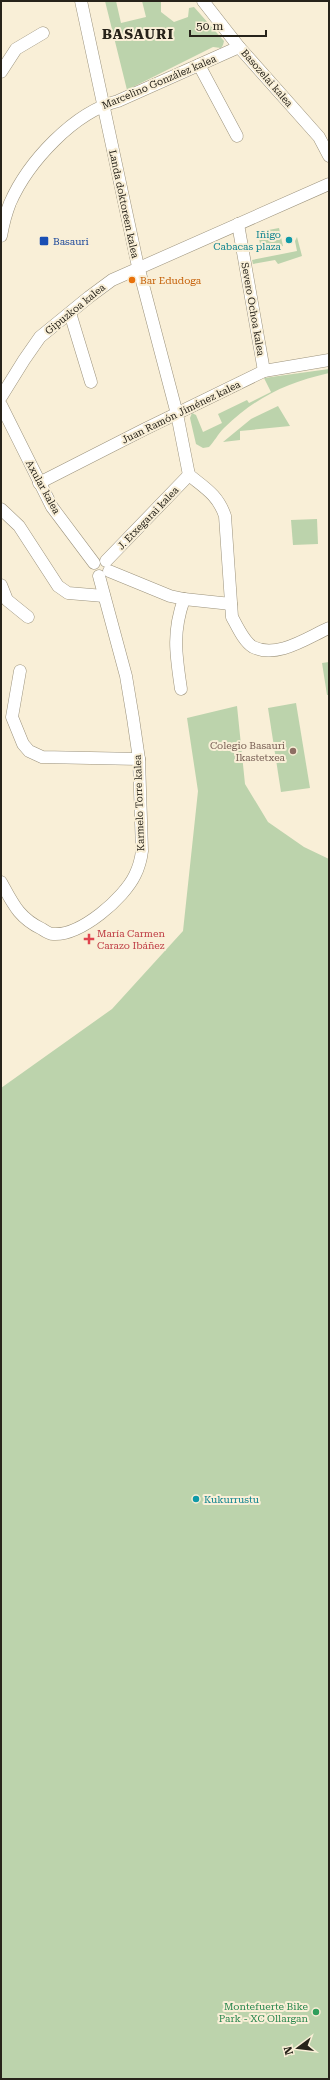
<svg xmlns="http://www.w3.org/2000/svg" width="330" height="2080" viewBox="0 0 330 2080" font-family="'Roboto Serif',serif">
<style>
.green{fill:#bcd3ac}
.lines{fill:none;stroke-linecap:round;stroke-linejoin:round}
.minor-casing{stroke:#9b927c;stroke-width:13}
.minor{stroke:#fff;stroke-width:12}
.culture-dot{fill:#0f9aa8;stroke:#f9efd7;stroke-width:1.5}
.transit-dot{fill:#1a4fb4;stroke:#f9efd7;stroke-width:1.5}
.food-dot{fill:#e8710a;stroke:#f9efd7;stroke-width:1.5}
.education-dot{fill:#8d6e63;stroke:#f9efd7;stroke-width:1.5}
.health-dot{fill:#e0444e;stroke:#f9efd7;stroke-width:1.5}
.leisure-dot{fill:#2e9e5b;stroke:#f9efd7;stroke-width:1.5}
.labels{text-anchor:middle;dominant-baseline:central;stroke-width:4;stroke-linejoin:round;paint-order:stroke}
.street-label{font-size:10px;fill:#27231a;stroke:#f9efd7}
.culture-label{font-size:10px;fill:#0d838f;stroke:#f9efd7;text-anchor:end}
.transit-label{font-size:10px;fill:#164399;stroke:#f9efd7;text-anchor:start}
.food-label{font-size:10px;fill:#c56008;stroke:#f9efd7;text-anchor:start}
.education-label{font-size:10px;fill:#785e54;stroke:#f9efd7;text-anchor:end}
.health-label{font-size:10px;fill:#be3a42;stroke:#f9efd7;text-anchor:start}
.leisure-label{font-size:10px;fill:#27864d;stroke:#f9efd7;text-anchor:end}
.district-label{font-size:14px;font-weight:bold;letter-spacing:1px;fill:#27231a;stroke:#f9efd7}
</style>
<rect width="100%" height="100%" fill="#f9efd7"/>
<g class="green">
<polygon points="105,1 116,1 121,23 146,17 142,1 161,1 161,12 174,22 188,17 189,8 194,7 224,41 223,45 221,48 213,47 127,90"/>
<polygon points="279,228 283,246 261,250 258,232"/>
<polygon points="297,237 302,256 278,264 275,260 253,264 252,260 297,251 295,241"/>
<path d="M329 369V373C286 383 256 397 224 428 218 434 214 442 209 447L203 448 196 444 190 418 192 413 196 415 203 432 222 423 218 414 247 400 249 403 271 392 264 378Z"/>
<polygon points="278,406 290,426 240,431 240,440 223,442 251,419"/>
<polygon points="317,519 318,544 293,545 291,520"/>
<polygon points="329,662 329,695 327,695 322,663"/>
<polygon points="296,703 310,788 281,792 268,708"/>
<polygon points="237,706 245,784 268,822 304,847 329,859 329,2079 1,2079 1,1088 112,1009 183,931 198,791 187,718"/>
</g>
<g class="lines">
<defs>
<g id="minor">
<polyline points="81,1 137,262 177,414 189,475"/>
<polyline points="203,1 239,47 319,137 329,156"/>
<polyline points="199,65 237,136"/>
<polyline points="1,72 16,49 43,33"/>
<polyline points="238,224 264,371"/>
<path d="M1 236C3 225 6 213 10 203 28 162 74 112 118 101L239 47"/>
<polyline points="70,313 91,382"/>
<polyline points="1,397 24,360 40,337 89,297 112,280 329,184"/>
<polyline points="1,405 52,507 94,563"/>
<path d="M189 475C205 488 218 495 225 516L232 617C237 626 244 642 253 647 278 659 308 637 329 628"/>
<polyline points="39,483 145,429 264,371 329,360"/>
<polyline points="1,509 19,526 58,586 68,593 104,596"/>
<polyline points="106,561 189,475"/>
<polyline points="109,571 170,596 184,599 231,604"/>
<polyline points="1,585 7,600 28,617"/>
<polyline points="20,671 12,717 23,744 29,751 42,757 139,759"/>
<path d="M181 689C176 655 172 633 184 599"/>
<path d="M1 882C13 904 19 918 42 929 45 931 50 934 53 934 81 936 124 898 135 875 139 867 141 859 142 851L139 759 133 718 126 676 99 576"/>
</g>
</defs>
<use href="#minor" class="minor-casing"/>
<use href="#minor" class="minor"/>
</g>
<g class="culture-dot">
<circle cx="289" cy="240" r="4"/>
<circle cx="196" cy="1499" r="4"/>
</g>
<rect class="transit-dot" x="39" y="236" width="10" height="10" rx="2"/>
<circle class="food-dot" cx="132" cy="280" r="4"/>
<circle class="education-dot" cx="293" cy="751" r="4"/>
<path class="health-dot" d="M87 933h4v4h4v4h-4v4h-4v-4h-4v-4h4z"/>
<circle class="leisure-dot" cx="316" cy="2012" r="4"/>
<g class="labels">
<g class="street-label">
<text transform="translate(267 78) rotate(49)">Basozelai kalea</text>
<text transform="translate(159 82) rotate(-23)">Marcelino González kalea</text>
<text transform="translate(124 204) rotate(78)">Landa doktoreen kalea</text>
<text transform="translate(75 309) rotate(-39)">Gipuzkoa kalea</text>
<text transform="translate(253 309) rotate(80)">Severo Ochoa kalea</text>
<text transform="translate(181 412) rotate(-26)">Juan Ramón Jiménez kalea</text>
<text transform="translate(43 487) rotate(61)">Axular kalea</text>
<text transform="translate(148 518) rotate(-46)">J. Etxegarai kalea</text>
<text transform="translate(139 803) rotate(-92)">Karmelo Torre kalea</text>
</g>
<g class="culture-label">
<text x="281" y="234">Iñigo<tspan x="281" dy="12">Cabacas plaza</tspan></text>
<text x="204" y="1499" text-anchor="start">Kukurrustu</text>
</g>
<g class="transit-label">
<text x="53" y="241">Basauri</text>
</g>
<g class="food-label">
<text x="140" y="280">Bar Edudoga</text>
</g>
<g class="education-label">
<text x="285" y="745">Colegio Basauri<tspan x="285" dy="12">Ikastetxea</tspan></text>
</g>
<g class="health-label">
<text x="97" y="933">María Carmen<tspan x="97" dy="12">Carazo Ibáñez</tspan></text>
</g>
<g class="leisure-label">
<text x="308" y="2006">Montefuerte Bike<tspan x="308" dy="12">Park - XC Ollargan</tspan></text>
</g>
<g class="district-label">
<text x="138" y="34">BASAURI</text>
</g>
</g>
<rect width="330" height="2080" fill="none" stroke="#27231a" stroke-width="4"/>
<g transform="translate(298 2048) rotate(255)" stroke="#f9efd7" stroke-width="3" paint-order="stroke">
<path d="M0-3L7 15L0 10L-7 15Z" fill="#27231a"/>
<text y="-6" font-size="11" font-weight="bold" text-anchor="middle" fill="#27231a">N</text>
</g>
<path d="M190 30v6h76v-6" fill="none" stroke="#27231a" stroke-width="2"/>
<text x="196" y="30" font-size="12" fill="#27231a" stroke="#f9efd7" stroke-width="3" paint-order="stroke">50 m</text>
</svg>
